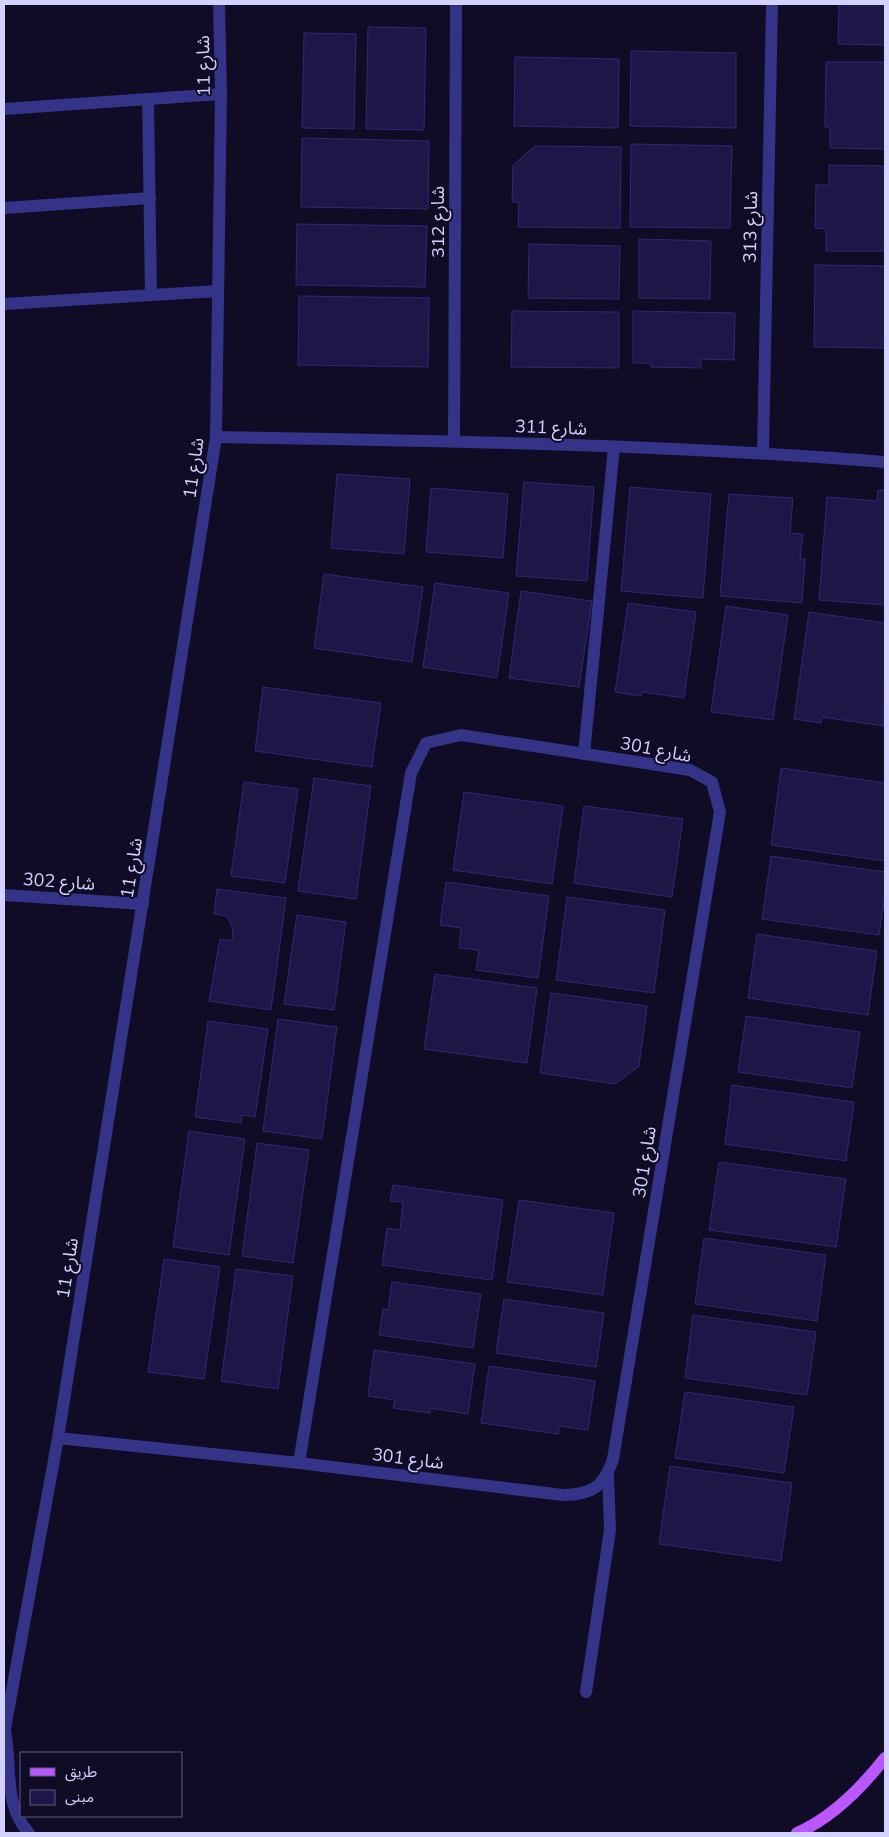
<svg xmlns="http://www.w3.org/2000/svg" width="889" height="1837" viewBox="0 0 889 1837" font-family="Mulish,'Noto Sans Arabic',sans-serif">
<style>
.building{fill:#1f1648;stroke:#332676}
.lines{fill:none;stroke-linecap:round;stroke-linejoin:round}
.lane{stroke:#338;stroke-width:12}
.street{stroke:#338;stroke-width:12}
.primary{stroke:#ba57ff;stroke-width:12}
.labels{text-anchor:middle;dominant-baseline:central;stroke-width:4;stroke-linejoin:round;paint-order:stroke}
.street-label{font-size:18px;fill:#d4d0ff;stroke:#100c25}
</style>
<rect width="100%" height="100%" fill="#100c25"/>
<g class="building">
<polygon points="839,4 885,4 885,45 838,44"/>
<polygon points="368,27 426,28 424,130 366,129"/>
<polygon points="304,33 356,34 354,129 302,128"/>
<polygon points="631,51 736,53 736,128 630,126"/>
<polygon points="515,57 619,59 618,128 514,126"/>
<polygon points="826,62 885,62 885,149 830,148 830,127 825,127"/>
<polygon points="302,138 429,141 428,209 301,207"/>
<polygon points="631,144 732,146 730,228 630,227"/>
<polygon points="535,146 621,147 620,228 518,227 519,202 512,202 513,165"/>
<polygon points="829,165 885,166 885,251 826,251 826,229 815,228 816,185 829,185"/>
<polygon points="297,224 427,226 425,287 296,285"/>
<polygon points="639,239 711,241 710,299 639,298"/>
<polygon points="529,244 620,246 619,299 528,298"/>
<polygon points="815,265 885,266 885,348 814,347"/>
<polygon points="299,296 429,298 428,367 298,365"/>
<polygon points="512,311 619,312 619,368 511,367"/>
<polygon points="633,311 735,313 734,360 701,359 701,368 651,367 651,363 633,363"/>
<polygon points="337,474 410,479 404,554 331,548"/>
<polygon points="524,482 594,487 587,581 516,576"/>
<polygon points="630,487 711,494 703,598 621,591"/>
<polygon points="431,488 508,494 503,558 426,552"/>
<polygon points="878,490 885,490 885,605 819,600 827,497 877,501"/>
<polygon points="729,494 793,498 790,533 803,534 800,559 805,559 802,603 720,596"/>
<polygon points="324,574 423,587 412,662 314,648"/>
<polygon points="435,583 509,593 497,678 423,667"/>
<polygon points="521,591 592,601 579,687 509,678"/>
<polygon points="628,603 696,612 684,698 642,692 641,696 615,692"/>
<polygon points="726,606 788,615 773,720 711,712"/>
<polygon points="809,612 885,623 884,726 822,717 821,723 794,719"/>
<polygon points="263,687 381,703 372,767 255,751"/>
<polygon points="781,768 885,783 885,861 771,845"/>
<polygon points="314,778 371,786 356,899 298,891"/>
<polygon points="244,782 298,789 285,883 231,876"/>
<polygon points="464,792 563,806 552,884 453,870"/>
<polygon points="584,806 683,819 672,897 574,883"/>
<polygon points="771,856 885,872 885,893 879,935 762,919"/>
<polygon points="446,882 549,896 538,978 476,970 479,950 459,948 461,928 440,925"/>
<polygon points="217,889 286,898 271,1010 209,1001 220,939 232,941 233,929 227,916 214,914"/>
<polygon points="567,897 665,910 654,993 556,980"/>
<polygon points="297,915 346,922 334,1010 284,1004"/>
<polygon points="757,934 877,951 868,1015 748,998"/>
<polygon points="435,974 537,988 527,1063 424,1049"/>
<polygon points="551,993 647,1006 639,1066 615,1084 540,1073"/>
<polygon points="746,1016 860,1032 852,1088 738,1072"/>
<polygon points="278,1019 337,1027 322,1139 263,1131"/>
<polygon points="208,1021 268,1029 255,1117 242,1115 241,1123 195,1117"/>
<polygon points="732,1085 854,1102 846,1161 725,1144"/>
<polygon points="189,1131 245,1139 229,1255 173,1247"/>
<polygon points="257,1143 309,1150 293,1263 242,1256"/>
<polygon points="719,1162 846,1179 836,1247 709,1230"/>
<polygon points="393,1185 503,1200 492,1280 382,1265 387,1228 400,1230 403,1202 390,1201"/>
<polygon points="519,1200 614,1213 603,1295 507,1282"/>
<polygon points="704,1238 826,1255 817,1321 695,1304"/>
<polygon points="164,1259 220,1267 204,1379 148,1372"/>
<polygon points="236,1269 293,1276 278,1389 221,1381"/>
<polygon points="392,1282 481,1294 473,1348 379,1335 383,1309 388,1310"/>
<polygon points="504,1299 604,1313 596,1367 496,1353"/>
<polygon points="693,1315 816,1332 807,1395 685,1378"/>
<polygon points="374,1350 475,1364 468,1414 430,1408 430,1413 393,1408 395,1400 368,1396"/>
<polygon points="489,1366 595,1381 588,1430 559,1426 558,1434 481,1423"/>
<polygon points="685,1392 794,1407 784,1473 675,1458"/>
<polygon points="670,1466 792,1483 781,1561 659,1544"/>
</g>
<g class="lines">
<g class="lane">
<polyline points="148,99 151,295"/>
<polyline points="4,109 221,94"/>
<polyline points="4,208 150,198"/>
<polyline points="4,304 218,291"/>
<polyline points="584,754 614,447"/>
<polyline points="586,1692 610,1530 608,1475"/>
</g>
<g class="street">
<path d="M216 437C439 441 663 444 885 462"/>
<polyline points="454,441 456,4"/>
<polyline points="763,452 772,4"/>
<polyline points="4,895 143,904"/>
<path d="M58 1438 299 1463 563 1495C591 1495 604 1487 613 1459L720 812 712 782 690 770 461 735 426 743 411 773 299 1463"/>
<path d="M5 1731C12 1765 3 1806 29 1833"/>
<polyline points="4,1734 58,1438 216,437 221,94 219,4"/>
</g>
<path class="primary" d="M797 1833C832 1818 862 1787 885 1758"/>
</g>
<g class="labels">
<g class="street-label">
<text transform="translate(203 66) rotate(-91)">شارع 11</text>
<text transform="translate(437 222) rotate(-90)">شارع 312</text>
<text transform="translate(750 227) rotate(-89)">شارع 313</text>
<text transform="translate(551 427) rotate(2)">شارع 311</text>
<text transform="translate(193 468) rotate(-82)">شارع 11</text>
<text transform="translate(656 749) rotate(11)">شارع 301</text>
<text transform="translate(131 868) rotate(-81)">شارع 11</text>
<text transform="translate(59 881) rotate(4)">شارع 302</text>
<text transform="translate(644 1162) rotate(-81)">شارع 301</text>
<text transform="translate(67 1268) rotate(-81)">شارع 11</text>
<text transform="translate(408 1458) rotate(7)">شارع 301</text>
</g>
</g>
<rect width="889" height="1837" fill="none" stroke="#d4d0ff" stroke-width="10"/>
<rect x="20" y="1752" width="162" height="65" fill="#100c25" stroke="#5e5a7c"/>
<rect x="30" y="1768" width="25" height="8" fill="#ba57ff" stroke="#5e5a7c"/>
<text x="65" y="1777" font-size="15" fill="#d4d0ff">طريق</text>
<rect x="30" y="1790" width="25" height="15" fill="#1f1648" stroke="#5e5a7c"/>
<text x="65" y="1802" font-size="15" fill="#d4d0ff">مبنى</text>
</svg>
